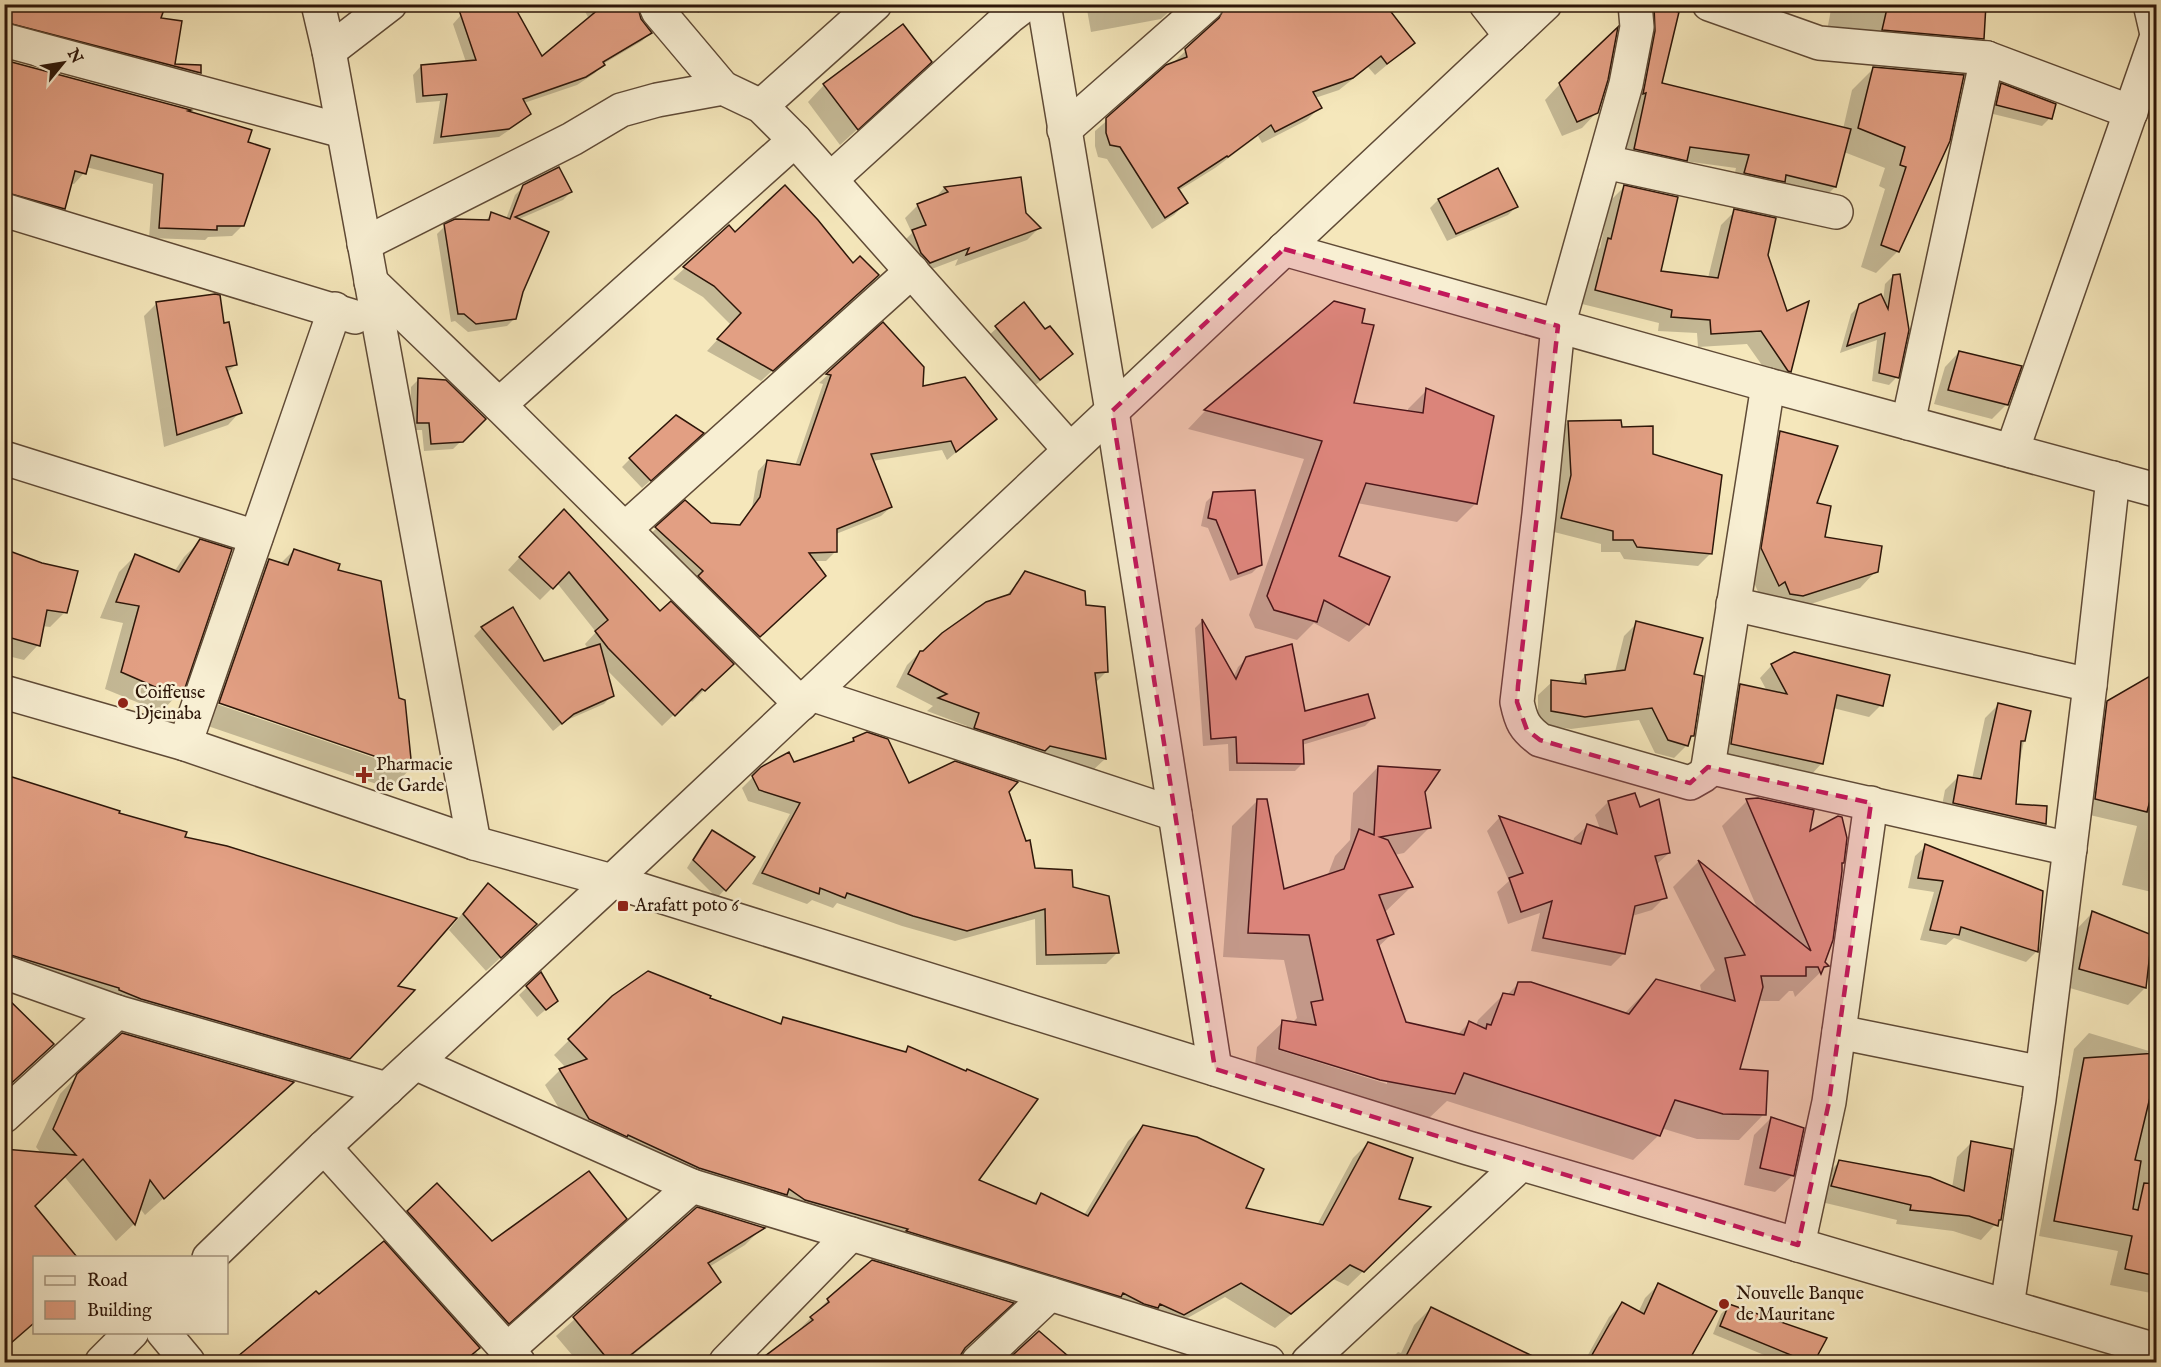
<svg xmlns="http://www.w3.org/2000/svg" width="2161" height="1367" viewBox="0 0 2161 1367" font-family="'IM FELL English',serif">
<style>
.shadow{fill:#0003;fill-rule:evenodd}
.building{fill:#e29f83;stroke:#2d1609;stroke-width:1.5}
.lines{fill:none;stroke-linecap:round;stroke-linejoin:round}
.minor-casing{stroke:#5f4a36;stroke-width:36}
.minor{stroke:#f8efd3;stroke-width:33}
.marked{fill:#c2185b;fill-opacity:0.2;stroke:#c2185b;stroke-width:4.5;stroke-dasharray:12 8;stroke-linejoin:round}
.poi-dot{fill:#8f2418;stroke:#f8efd3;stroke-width:2}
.labels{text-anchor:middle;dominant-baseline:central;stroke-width:5;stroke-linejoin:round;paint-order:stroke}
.poi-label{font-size:18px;fill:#2d1609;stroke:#f8efd3;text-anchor:start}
</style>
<rect width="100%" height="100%" fill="#f5e7bb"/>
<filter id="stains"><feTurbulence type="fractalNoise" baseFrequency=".00333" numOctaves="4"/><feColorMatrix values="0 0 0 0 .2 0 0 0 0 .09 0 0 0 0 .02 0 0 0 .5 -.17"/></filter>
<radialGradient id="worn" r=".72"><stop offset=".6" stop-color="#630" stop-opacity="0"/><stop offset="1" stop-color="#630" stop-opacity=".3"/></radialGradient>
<g class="shadow">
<polygon points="4,4 173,65 200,66 199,73 189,83 4,34"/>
<polygon points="581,4 635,4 639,19 650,33 642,41 603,64 595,73 577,85 524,103 529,114 521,122 499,137 433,144 440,101 416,103 413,75 421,66 466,62 453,24 461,15 542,58 589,19"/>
<polygon points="663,4 686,4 668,11"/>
<polygon points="693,4 712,4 698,13"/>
<polygon points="1086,4 1176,4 1176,5 1161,19 1091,32"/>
<polygon points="1227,4 1413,43 1375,75 1368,67 1339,90 1315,98 1320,107 1307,120 1262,143 1258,136 1215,168 1178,191 1186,203 1174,215 1152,229 1107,159 1098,157 1095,146 1095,131 1173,63 1213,24 1213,19"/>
<polygon points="1832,4 1984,4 1982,38 1959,62 1826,36"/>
<polygon points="1654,8 1660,58 1641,75 1646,16"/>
<polygon points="4,61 187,112 246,143 243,225 232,236 208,237 205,240 149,238 153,184 86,167 84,173 74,184 70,183 64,208 53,219 4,204"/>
<polygon points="1874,68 1948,141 1898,251 1876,273 1861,267 1885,189 1879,186 1885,168 1844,152 1835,187 1822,200 1732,186 1736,168 1684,161 1672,173 1621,162 1636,95 1649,82 1843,129 1852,90"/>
<polygon points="913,79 840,145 808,102 824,85"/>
<polygon points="1560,84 1597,112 1582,128 1562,136 1545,100"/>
<polygon points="2001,85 2050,118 2042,126 1989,113 1993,93"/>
<polygon points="1498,170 1516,207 1508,215 1447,241 1430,208 1438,200"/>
<polygon points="1020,179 1025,213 1039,228 1027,240 955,266 958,259 916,275 900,245 912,233 905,218 918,205 934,199 944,188"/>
<polygon points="524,186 571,192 563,200 517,220 522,292 515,318 507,326 468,332 455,321 451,322 437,234 445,226 484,222 492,214 506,219 515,195"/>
<polygon points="1624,187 1659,273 1708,278 1721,225 1735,211 1766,255 1790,371 1776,385 1747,344 1698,347 1697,333 1658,331 1659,323 1582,304 1594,253 1600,248 1610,201"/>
<polygon points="729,227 735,234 866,286 761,381 707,351 731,325 703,297 673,279"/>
<polygon points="1893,276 1897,377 1889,385 1872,381 1877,340 1840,353 1851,314 1860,305 1883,301 1885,284"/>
<polygon points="1335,302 1352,404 1408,412 1408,409 1427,390 1492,417 1475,504 1457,522 1357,503 1337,557 1368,624 1349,642 1314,623 1297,640 1255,628 1249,615 1304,459 1188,429 1205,411"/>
<polygon points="157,303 222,325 235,365 227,373 240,412 228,425 164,447 144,316"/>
<polygon points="1024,304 1045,331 1071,354 1054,370 1022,396 979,344"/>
<polygon points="883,324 922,388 995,419 947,460 942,450 872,461 891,507 881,516 836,534 836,551 826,561 813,561 815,585 750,645 647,537 685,502 710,524 738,526 752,508 758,471 767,461 795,466 823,384 819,383"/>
<polygon points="1959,352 2007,404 1992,419 1934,404 1945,367"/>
<polygon points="419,379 484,419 453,449 424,451 422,430 410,430 411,387"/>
<polygon points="1568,422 1621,428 1652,455 1711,553 1698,566 1624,559 1620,552 1601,552 1601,544 1550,531 1559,488 1556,435"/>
<polygon points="1780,433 1815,504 1823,538 1876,571 1860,588 1786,612 1762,601 1746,564 1764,449"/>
<polygon points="694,441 642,488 622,467 630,459"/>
<polygon points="1214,494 1260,565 1252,573 1230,581 1208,528 1201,526 1206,502"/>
<polygon points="552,522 720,675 692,702 690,699 662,726 605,668 612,695 604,704 565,721 553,731 474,636 482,628 543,662 588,649 585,644 596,632 557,583 540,600 508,570"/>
<polygon points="200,541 182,690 161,712 105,689 123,623 100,618 119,572 135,556 174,572 184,557"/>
<path d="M294 550 336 572 398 699 411 768 391 789 199 723 248 581 269 560 280 564ZM212 699 389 759V763L211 702Z"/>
<polygon points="4,554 42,565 65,612 50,627 42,626 38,645 24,660 4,655"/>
<polygon points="1026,573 1085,607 1106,672 1095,683 1105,759 1092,771 962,741 967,726 927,711 933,706 896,687 907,665 920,652 923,652 1005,597"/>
<polygon points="1202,621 1233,678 1238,667 1247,658 1304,713 1373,718 1365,726 1302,745 1303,763 1295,771 1229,771 1228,744 1203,746 1195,628"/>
<polygon points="1637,623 1692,675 1692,736 1687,745 1674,758 1655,753 1639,720 1571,729 1538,724 1538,695 1552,682 1577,685 1585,676 1615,672 1624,636"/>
<polygon points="1772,665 1881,705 1869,717 1833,708 1822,763 1810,776 1719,756 1728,698 1741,685 1767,691 1760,678"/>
<polygon points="2156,674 2156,893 2122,885 2137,826 2081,813 2093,717 2108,702"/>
<polygon points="1998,705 2030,712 2018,770 2015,806 2045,808 2045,824 2032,837 1940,816 1945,790 1958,777 1972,779 1985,718"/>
<polygon points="854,739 908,785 1008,791 1034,869 1072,888 1117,953 1106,964 1036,965 1035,919 955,941 902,926 837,903 833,908 812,900 807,904 752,884 790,814 748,801 742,788 762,768 794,764 848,745"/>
<path d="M1378 767 1423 792 1429 828 1404 853 1394 855 1411 887 1384 913 1392 934 1378 947 1404 1024 1457 1035 1470 1022 1476 1026 1478 1020 1503 995H1507L1519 983 1624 1014 1656 981 1702 994 1700 985 1715 970 1673 887 1698 862 1758 910 1722 826 1747 801 1808 833 1840 864 1823 962 1827 966 1795 997 1793 991H1789L1779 1001H1757L1738 1070 1764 1114 1739 1140 1697 1139 1661 1128 1659 1135 1633 1160 1447 1101 1428 1119 1254 1074 1257 1047 1283 1022 1292 1023 1297 1018 1284 960 1223 957 1232 826 1257 801 1283 891 1327 877 1335 856 1350 840 1353 793ZM1276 1049H1284L1387 1081V1084Z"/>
<polygon points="9,778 118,815 395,987 349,1058 330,1077 4,976 4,780"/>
<polygon points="1608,802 1639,809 1669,853 1656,865 1665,897 1652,910 1632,916 1624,953 1611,966 1531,951 1540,913 1508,924 1497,892 1509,881 1487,831 1499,818 1573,843 1574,838 1587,826 1600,829 1595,815"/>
<polygon points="712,832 753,858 717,898 687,868 704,840"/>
<polygon points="1926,846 2037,951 2026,962 1954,938 1946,945 1920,940 1934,892 1908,888 1915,856"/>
<polygon points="488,885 521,939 486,971 449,930 473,900"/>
<polygon points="2092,913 2150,936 2145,988 2128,1005 2063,986 2076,930"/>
<polygon points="541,974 556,1001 537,1017 519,995"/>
<polygon points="613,997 708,999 778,1025 784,1019 903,1053 909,1047 977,1181 1032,1204 1041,1195 1084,1215 1128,1141 1144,1126 1243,1209 1317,1225 1353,1158 1368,1143 1397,1200 1428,1208 1348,1286 1333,1279 1275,1328 1225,1297 1168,1329 574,1133 545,1085 560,1070 566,1068 554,1055"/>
<polygon points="2156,1007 2156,1035 2149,1015"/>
<polygon points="2089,1033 2149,1051 2145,1055 2156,1054 2156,1294 2110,1285 2118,1251 2039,1236 2074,1049"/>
<polygon points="78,1075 291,1083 145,1215 139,1207 134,1224 116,1241 64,1176 33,1206 76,1258 34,1258 34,1321 4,1349 4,1150 41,1153 36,1147 60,1094"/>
<polygon points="1771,1118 1792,1176 1775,1192 1744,1185 1754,1135"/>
<polygon points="1972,1142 2000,1219 1981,1240 1953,1231 1896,1224 1897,1220 1817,1201 1825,1176 1840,1161 1952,1188 1957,1157"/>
<polygon points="697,1209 762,1228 745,1245 709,1267 719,1282 701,1300 624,1362 578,1362 556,1336"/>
<polygon points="408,1212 492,1243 625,1218 601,1242 484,1346 384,1235"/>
<polygon points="1658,1285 1714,1312 1687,1362 1584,1362 1609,1317 1622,1304 1638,1313 1645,1298"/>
<polygon points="828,1300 963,1349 956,1362 761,1362 801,1331 800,1329"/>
<polygon points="1729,1306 1825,1339 1813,1362 1781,1362 1713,1334 1721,1314"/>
<polygon points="1431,1308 1508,1346 1500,1362 1388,1362 1398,1352 1401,1353 1414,1325"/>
<polygon points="1039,1333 1072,1362 1007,1362"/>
<polygon points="250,1349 475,1351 485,1362 236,1362"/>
</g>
<g class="building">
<polygon points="4,4 166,4 161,18 182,21 175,64 201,65 201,73 4,22"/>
<polygon points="457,4 513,4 542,56 605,4 637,4 641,19 652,33 603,62 605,65 586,77 523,99 531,114 509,129 441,137 447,94 423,96 421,65 476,60"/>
<polygon points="1226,4 1385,4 1415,43 1387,64 1381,56 1353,78 1313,92 1322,108 1275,132 1271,125 1228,157 1227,156 1178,188 1188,203 1165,218 1120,147 1110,145 1106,133 1106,118 1166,65 1187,57 1185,49 1219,18"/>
<polygon points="1888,4 1986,4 1984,39 1882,30"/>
<polygon points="1654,6 1679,12 1662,83 1851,129 1836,187 1786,175 1785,182 1744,173 1749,155 1690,147 1687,161 1634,149 1646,93 1643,94 1655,31"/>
<polygon points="903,24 932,62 858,130 823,84"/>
<polygon points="1618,27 1608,80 1598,113 1577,122 1559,83"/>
<polygon points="4,60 191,110 188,111 252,130 248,142 270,149 244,226 217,226 217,230 159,228 163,174 91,155 86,174 75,171 65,209 4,192"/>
<polygon points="1873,67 1964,75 1950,141 1899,252 1881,245 1906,167 1900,165 1905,147 1858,128"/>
<polygon points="2001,83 2056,104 2052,119 1996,105"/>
<polygon points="559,167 572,192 515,217 549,232 523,292 516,319 476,324 464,314 458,314 444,224 455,219 489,220 491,212 510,219 523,185"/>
<polygon points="1498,168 1518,207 1456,234 1438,199"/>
<polygon points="1021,177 1026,213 1041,228 966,255 969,248 930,263 921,253 912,230 926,225 917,204 948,192 944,187"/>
<polygon points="785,185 818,220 853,263 860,256 879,275 773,371 717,339 741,313 714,286 683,267 729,225 735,232"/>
<polygon points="1624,185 1678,197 1661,271 1718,278 1734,209 1776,218 1768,255 1787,311 1809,301 1791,372 1788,371 1761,331 1711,334 1710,320 1671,317 1672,310 1595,290 1608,238 1611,239"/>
<polygon points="1900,274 1909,330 1899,378 1879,373 1885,333 1847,346 1859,304 1881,294 1888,309 1893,275"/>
<polygon points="215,294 220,295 224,323 229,322 237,365 226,367 242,413 177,435 156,302"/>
<polygon points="1334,301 1365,309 1362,323 1374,325 1354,403 1423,413 1426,388 1494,416 1477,504 1366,483 1339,556 1390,577 1369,625 1324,600 1317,622 1274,610 1267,596 1322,441 1204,410"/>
<polygon points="1024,302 1045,329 1050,326 1073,354 1040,380 995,326"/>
<polygon points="883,322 924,367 923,386 965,377 997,419 956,452 951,441 871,454 892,507 837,529 837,552 809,553 826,576 760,637 698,576 703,571 655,527 685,500 711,523 740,525 760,497 767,460 800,465 831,375 826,374"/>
<polygon points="1959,351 2022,366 2008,405 1948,390"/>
<polygon points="418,378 446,380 486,419 463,442 431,444 429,423 417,423"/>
<polygon points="676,415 704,433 651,481 629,458"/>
<polygon points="1621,420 1622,427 1653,426 1653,454 1722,475 1712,554 1637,547 1633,540 1613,540 1613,531 1561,518 1571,475 1568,421"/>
<polygon points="1780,431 1838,446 1817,503 1831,506 1825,537 1882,546 1878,572 1803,596 1790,594 1785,582 1779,586 1761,548"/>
<polygon points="1255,490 1262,565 1238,574 1216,520 1208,518 1213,492"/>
<polygon points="564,509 660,611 671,601 734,664 705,691 702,689 675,716 608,648 595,631 608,620 569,572 553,589 519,557"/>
<polygon points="200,539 232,549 184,691 180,690 178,697 121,672 139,606 116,602 135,554 179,572"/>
<polygon points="4,549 42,563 78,571 67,613 47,610 40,646 4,636"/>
<polygon points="294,549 340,564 338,570 381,581 399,698 405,700 412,769 219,703 269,559 288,565"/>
<polygon points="1025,571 1085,591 1086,605 1105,607 1108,672 1095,673 1106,759 1050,746 1045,751 974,728 979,713 938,698 947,694 908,674 920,651 923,651 942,633 986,602 1010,594"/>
<polygon points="513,607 544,661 600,644 614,696 574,714 562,724 481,627"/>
<polygon points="1202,619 1236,679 1246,657 1292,644 1305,711 1368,694 1375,718 1303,740 1304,764 1237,763 1236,737 1211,739"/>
<polygon points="1636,621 1703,638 1694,674 1703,676 1694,736 1691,736 1688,746 1668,740 1652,708 1585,717 1551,711 1551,680 1586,684 1585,675 1625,670"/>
<polygon points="1794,652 1890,675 1883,706 1837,695 1823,764 1731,744 1740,684 1787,694 1771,664"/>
<polygon points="2157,672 2157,774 2147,812 2095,799 2107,701"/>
<polygon points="1998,703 2031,711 2025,741 2021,741 2016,804 2047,806 2046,824 1953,803 1958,775 1981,779"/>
<polygon points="867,732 888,739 909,783 955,761 1018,782 1009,792 1026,841 1030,840 1035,868 1072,870 1073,887 1109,896 1119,953 1046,955 1045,909 967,931 913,916 847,893 845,898 820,888 819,894 762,873 800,803 759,790 752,776 761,767 789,752 794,762 854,741 853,738"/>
<polygon points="1378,766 1440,770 1425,792 1431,828 1380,837 1388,840 1413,887 1379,895 1394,934 1377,940 1406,1022 1464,1035 1469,1021 1486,1029 1487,1024 1491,1025 1503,993 1514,995 1518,982 1531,982 1629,1014 1656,979 1735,1001 1725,958 1745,955 1698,860 1811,951 1746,799 1758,798 1814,810 1810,831 1838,816 1842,817 1847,838 1844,863 1842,863 1842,871 1833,940 1825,962 1829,966 1824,967 1821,974 1818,967 1806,967 1806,976 1761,976 1763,987 1740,1069 1768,1071 1766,1115 1723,1114 1675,1100 1660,1136 1464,1073 1455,1094 1380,1080 1279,1049 1282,1020 1316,1025 1311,1002 1323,1000 1309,935 1248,933 1257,799 1267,799 1284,889 1344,869 1359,829 1374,835"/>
<polygon points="9,776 120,811 119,813 187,832 185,837 227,846 457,918 398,986 415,990 350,1059 141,999 119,990 119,988 4,953 4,796"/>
<polygon points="1635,793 1640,807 1659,799 1670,853 1655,856 1667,898 1635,906 1625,954 1543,938 1552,901 1521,912 1509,878 1523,873 1499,816 1581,844 1587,824 1617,834 1608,801"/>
<polygon points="712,830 755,857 726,891 693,860"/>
<polygon points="1925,844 2043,891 2038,952 1961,927 1959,935 1930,930 1943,881 1918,878"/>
<polygon points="488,883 537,924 501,958 463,914"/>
<polygon points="2092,911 2152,935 2146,988 2079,969"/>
<polygon points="648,971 711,996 710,998 781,1024 783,1017 906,1052 908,1046 966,1071 967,1069 1038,1099 979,1180 1036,1204 1041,1193 1088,1216 1143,1125 1197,1137 1264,1169 1246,1208 1323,1225 1368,1142 1413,1158 1399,1199 1431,1207 1364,1272 1350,1265 1291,1314 1241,1283 1184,1315 1160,1304 1158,1308 1144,1304 1123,1293 1121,1297 906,1231 908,1229 805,1200 789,1189 787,1195 699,1168 628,1135 627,1137 589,1119 559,1069 587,1059 568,1039 612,996"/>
<polygon points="541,972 558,1001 546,1010 526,986"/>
<polygon points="4,995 54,1044 4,1090"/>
<polygon points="122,1033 294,1082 164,1199 150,1180 135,1225 83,1159 35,1206 77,1257 34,1257 34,1323 4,1349 4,1149 76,1155 53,1129 77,1074"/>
<polygon points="2157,1053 2157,1068 2135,1160 2141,1161 2133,1209 2138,1210 2144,1183 2157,1184 2157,1276 2125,1269 2132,1236 2054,1221 2084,1058"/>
<polygon points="1771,1117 1804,1128 1794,1176 1760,1168"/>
<polygon points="1971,1141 2012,1149 2001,1220 1999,1220 1998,1226 1969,1216 1910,1210 1911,1205 1831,1186 1839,1160 1930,1177 1964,1191"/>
<polygon points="589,1171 627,1219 509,1324 407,1211 437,1183 492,1241"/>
<polygon points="697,1207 765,1228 708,1263 721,1282 622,1362 610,1362 573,1317"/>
<polygon points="384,1241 480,1348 463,1362 231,1362 316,1291 319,1294"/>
<polygon points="872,1260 1014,1303 965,1348 960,1356 960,1362 757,1362 813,1320 810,1317 829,1302 827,1299"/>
<polygon points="1658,1283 1717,1311 1688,1362 1588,1362 1622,1302 1644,1314"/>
<polygon points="1729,1304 1827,1338 1814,1362 1808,1362 1720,1326"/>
<polygon points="1431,1307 1545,1362 1403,1362"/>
<polygon points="1039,1331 1075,1362 1005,1362"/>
</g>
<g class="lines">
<defs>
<g id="minor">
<polyline points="318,4 329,51 474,843"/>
<polyline points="655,4 658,11 723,88"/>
<polyline points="1044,4 1112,411 1215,1069"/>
<polyline points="1486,4 1511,36"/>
<path d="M1635 4 1637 27 1626 84 1558 326 1539 514 1517 702C1521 721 1524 728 1540 740L1690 783 1704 775 1708 767 1768 385"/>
<polyline points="1709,4 1819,43 1987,58 2131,112"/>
<polyline points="2150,4 2156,30"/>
<polyline points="4,40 343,131"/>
<polyline points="329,51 390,4"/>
<polyline points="761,106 875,4"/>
<polyline points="1064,130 1207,4"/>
<polyline points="1605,162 1836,212"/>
<polyline points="831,179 1009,17 1026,4"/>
<polyline points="4,210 355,317"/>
<polyline points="364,244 572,139 621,110 657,100 723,88 761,106 795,140 1070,450"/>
<polyline points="1284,249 1768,385 2156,490"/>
<polyline points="371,282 499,405 801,704"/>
<polyline points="499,405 795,140"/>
<polyline points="1908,423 1987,58"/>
<polyline points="2012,451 2156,39"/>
<polyline points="4,458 256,537"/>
<polyline points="625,529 912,271"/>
<polyline points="1733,604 2090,685"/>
<polyline points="4,692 185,744 474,843 612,881 1468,1148 2156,1350"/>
<polyline points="811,694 1175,814"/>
<polyline points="185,744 335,309"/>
<polyline points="1708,767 2070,849"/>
<polyline points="4,972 117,1012 387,1089"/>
<polyline points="1839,1032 2042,1073"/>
<polyline points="415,1063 692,1186 1050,1294 1268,1362"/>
<polyline points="4,1116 117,1012"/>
<polyline points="324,1147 518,1362"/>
<polyline points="1798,1245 1829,1102 1871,803"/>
<polyline points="209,1258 324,1147 612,881 1545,4"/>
<polyline points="2007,1306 2039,1099 2090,685 2113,478"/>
<polyline points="163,1332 188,1362"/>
<polyline points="507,1350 692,1186"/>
<polyline points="102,1362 132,1332"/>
<polyline points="726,1362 851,1234"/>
<polyline points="978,1362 1050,1294"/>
<polyline points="1308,1362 1521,1164"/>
</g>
</defs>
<use href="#minor" class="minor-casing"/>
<use href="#minor" class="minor"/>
</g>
<path class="marked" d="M1284 249 1558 326 1518 686 1517 702 1527 730 1540 740 1690 783 1708 767 1871 803 1829 1102 1798 1245 1215 1069 1112 411Z"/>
<g class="poi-dot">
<circle cx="123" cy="703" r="6"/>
<path d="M361 766h6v6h6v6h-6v6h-6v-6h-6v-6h6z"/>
<rect x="617" y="900" width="12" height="12" rx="3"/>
<circle cx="1724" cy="1304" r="6"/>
</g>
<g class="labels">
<g class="poi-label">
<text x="135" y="693">Coiffeuse<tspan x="135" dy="21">Djeinaba</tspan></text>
<text x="376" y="765">Pharmacie<tspan x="376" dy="21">de Garde</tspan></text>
<text x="635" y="906">Arafatt poto 6</text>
<text x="1736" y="1294">Nouvelle Banque<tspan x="1736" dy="21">de Mauritane</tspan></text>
</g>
</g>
<rect width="2161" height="1367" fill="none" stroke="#f5e7bb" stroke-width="24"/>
<rect x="6" y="6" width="2149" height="1355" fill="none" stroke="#2d1609" stroke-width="3"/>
<rect x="12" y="12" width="2137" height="1343" fill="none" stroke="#2d1609" stroke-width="1.5"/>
<rect x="33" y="1256" width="195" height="78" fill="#f8efd3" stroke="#a79882" stroke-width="1.5"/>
<rect x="45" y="1276" width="30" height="9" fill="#f8efd3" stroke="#a79882" stroke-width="1.5"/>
<text x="87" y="1286" font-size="18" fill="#2d1609">Road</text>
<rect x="45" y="1301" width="30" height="18" fill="#e29f83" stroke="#a79882" stroke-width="1.5"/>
<text x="87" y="1316" font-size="18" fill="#2d1609">Building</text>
<g transform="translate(63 63) rotate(60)" stroke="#f8efd3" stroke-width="4.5" paint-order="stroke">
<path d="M0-4.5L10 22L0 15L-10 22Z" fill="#2d1609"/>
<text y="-9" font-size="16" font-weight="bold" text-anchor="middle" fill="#2d1609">N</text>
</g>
<rect width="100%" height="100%" filter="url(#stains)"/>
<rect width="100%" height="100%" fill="url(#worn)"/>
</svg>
